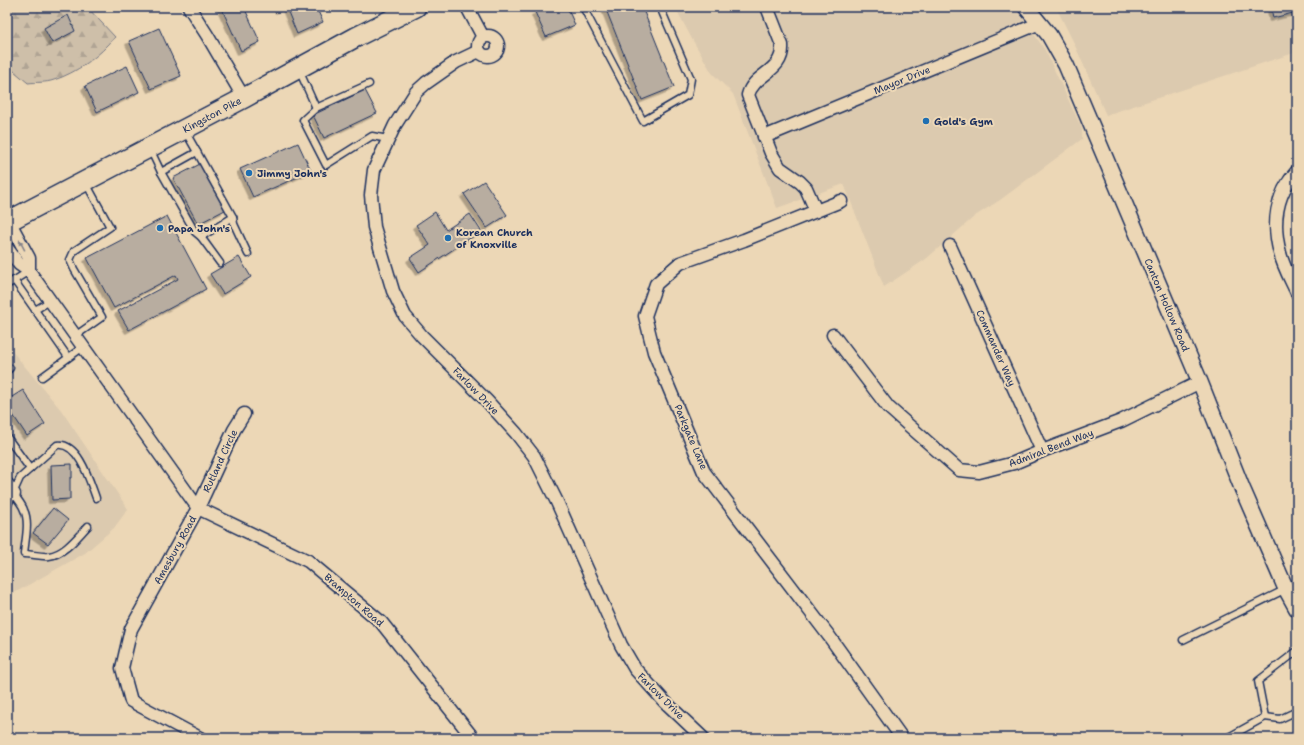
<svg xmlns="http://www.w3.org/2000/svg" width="1304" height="745" viewBox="0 0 1304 745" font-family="'Shantell Sans',sans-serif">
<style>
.built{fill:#dccaaf}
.forest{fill:url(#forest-firs);stroke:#747784}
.building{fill:#b8ada0;stroke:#1b2f5e;filter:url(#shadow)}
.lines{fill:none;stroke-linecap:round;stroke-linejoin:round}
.service-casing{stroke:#1b2f5e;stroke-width:9}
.minor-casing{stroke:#1b2f5e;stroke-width:15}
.tertiary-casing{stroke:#1b2f5e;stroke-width:18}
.primary-casing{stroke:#1b2f5e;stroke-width:22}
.service{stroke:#ecd7b6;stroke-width:6}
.minor{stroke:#ecd7b6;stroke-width:12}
.tertiary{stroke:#ecd7b6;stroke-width:15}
.primary{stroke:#ecd7b6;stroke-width:19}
.oneway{fill:#84838a}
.poi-dot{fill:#1f6fb2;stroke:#ecd7b6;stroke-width:1.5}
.labels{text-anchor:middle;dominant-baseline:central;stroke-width:4;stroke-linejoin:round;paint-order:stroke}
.street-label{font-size:10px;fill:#1b2f5e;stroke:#ecd7b6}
.poi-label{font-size:10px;font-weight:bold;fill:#1b2f5e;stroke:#ecd7b6;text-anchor:start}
</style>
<defs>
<pattern id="forest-firs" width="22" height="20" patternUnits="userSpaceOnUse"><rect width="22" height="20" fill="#cebfa9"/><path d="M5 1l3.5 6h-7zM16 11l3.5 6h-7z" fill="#b0a494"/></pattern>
<filter id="shadow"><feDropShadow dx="-3.5" dy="3.5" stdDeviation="0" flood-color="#0004"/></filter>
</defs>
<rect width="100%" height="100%" fill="#ecd7b6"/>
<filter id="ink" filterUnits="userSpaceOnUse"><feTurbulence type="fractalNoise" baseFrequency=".025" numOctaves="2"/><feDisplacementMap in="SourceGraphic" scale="8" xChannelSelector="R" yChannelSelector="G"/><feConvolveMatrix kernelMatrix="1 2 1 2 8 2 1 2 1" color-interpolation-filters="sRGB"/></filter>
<g filter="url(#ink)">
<g class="built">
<polygon points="675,7 1015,7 1045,50 1082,129 1082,139 1000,200 975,216 926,259 884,287 844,184 777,208 733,94 712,73 692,39"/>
<polygon points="1056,7 1297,7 1297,52 1106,115 1072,39"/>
<polygon points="7,345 61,410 128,509 114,528 85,553 7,597"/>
</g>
<path class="forest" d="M7 7H87L115 37C100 56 76 73 54 80 46 83 36 82 28 83L7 65Z"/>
<g class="building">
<polygon points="221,7 244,7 260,42 241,51"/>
<polygon points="278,7 316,7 323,22 297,34 286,7 279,10"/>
<polygon points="547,7 567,7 575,25 546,37 535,12"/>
<polygon points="605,7 642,7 674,87 642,100"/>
<polygon points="1271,7 1297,7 1297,12 1273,18"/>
<polygon points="68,15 75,31 52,43 44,28"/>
<polygon points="159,28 181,76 151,89 129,41"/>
<polygon points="127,66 139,92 97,112 85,86"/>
<polygon points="365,90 377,113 324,138 313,115"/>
<polygon points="298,143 311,171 253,197 240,169"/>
<polygon points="200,164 225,210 198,224 173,178"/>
<polygon points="484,181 507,215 487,228 464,194"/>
<polygon points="435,212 446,230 470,214 481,231 419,272 410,258 430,245 416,225"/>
<polygon points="167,216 206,289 129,330 118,311 178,279 176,275 114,308 87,258"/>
<polygon points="239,257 251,277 223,294 210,274"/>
<polygon points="23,390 45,424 27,436 7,406 7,400"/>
<polygon points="72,464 72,478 70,478 70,499 52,500 51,465"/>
<polygon points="53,508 68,520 48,544 33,533"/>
</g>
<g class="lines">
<defs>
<g id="service">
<polyline points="583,7 643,121 688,95 691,79 660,7"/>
<polyline points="299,70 316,108 369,84"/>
<polyline points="316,108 303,120 326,165 372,136 388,139"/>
<polyline points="185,131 197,152"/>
<polyline points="150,149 161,172 195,232 201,237 220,263"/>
<polyline points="161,172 197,152 233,217 201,237"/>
<polyline points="233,217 234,224 248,254"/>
<polyline points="14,280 68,357"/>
<polyline points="7,285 29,271"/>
<polyline points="35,310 50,301"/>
<polyline points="75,336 102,317 74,269 70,260 74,251 110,227 86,183"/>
<polyline points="7,371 10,368"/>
<polyline points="42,377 83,347"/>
<polyline points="7,437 30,469"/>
<path d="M14 494C17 499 22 504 24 510 30 522 25 541 24 554 32 554 41 557 49 556 65 554 78 536 88 526"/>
<path d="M7 507 20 478 57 445C79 442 90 482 96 498"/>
<polyline points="1183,640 1286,589"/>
<polyline points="1265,717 1258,681 1297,651"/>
<polyline points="1227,738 1265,717 1280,719 1297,711"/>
</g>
<g id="minor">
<polyline points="189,7 207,35 244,98"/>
<polyline points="467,7 483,37"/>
<path d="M767 7 782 45C784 72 754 73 748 95L771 153 780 168 800 182 806 188 816 211"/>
<circle cx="488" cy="46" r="10"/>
<polyline points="479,51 456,62 426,83 416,92 395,125 374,170 371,195 374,227 393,291 405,316 422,336 487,401 516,433 534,456 557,502 621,645 635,669 664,701 703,738"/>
<polyline points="764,137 1040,23"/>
<path d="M1297 171C1276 194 1272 223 1280 253 1283 266 1291 280 1297 293"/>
<polyline points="841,201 744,240 680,263 656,284 645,316 654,352 704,472 829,636 902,738"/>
<polyline points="9,221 29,258 29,271"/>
<polyline points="950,246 1042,451"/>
<polyline points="7,248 19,264 29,271 198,508 308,561 381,622 473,738"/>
<polyline points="833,335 888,407 959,470 979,472 1014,463 1042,451 1121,421 1200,382"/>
<polyline points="7,484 14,494"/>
<polyline points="200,738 131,701 122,668 131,629 198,508 234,430 244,414"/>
</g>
<polyline id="tertiary" points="1026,7 1049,35 1066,65 1200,382 1242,488 1286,589 1297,609"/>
<polyline id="primary" points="7,222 244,98 356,37 416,7"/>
</defs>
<use href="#service" class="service-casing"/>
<use href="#minor" class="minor-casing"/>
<use href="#tertiary" class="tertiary-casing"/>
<use href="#primary" class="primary-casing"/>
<use href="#service" class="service"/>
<use href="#minor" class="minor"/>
<use href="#tertiary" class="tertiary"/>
<use href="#primary" class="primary"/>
</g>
<defs><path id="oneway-solid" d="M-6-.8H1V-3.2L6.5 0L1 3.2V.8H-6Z"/></defs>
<use class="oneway" href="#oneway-solid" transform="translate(22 245) rotate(-118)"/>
</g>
<g class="poi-dot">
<circle cx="926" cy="121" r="4"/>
<circle cx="249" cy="173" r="4"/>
<circle cx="160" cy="228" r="4"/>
<circle cx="448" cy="238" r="4"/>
</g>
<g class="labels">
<g class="street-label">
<text transform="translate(902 80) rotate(-22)">Mayor Drive</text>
<text transform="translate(212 115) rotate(-28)">Kingston Pike</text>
<text transform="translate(1167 305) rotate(67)">Canton Hollow Road</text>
<text transform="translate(996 348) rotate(66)">Commander Way</text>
<text transform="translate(476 391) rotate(46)">Farlow Drive</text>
<text transform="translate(691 437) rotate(67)">Parkgate Lane</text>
<text transform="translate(1051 448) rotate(-21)">Admiral Bend Way</text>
<text transform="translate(220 461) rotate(-65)">Rutland Circle</text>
<text transform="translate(175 550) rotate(-61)">Amesbury Road</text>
<text transform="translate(354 600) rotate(41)">Brampton Road</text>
<text transform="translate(661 696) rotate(45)">Farlow Drive</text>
</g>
<g class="poi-label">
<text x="934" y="121">Gold's Gym</text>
<text x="257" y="173">Jimmy John's</text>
<text x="168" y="228">Papa John's</text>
<text x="456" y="232">Korean Church<tspan x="456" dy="12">of Knoxville</tspan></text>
</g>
</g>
<rect width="1304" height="745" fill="none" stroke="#ecd7b6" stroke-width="24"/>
<rect x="12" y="12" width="1280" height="721" fill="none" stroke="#1b2f5e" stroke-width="1.5" filter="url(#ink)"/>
</svg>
